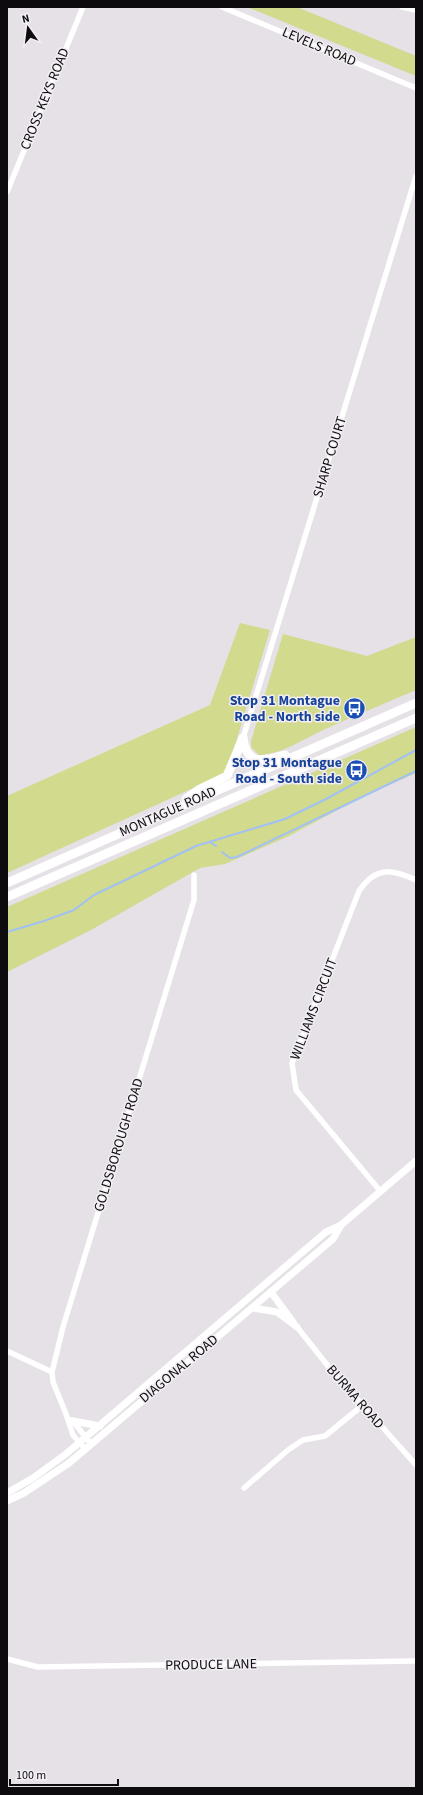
<svg xmlns="http://www.w3.org/2000/svg" width="423" height="1795" viewBox="0 0 423 1795" font-family="'Source Sans 3',sans-serif">
<style>
.green{fill:#d1da8d}
.lines{fill:none;stroke-linecap:round;stroke-linejoin:round}
.stream{stroke:#a2c0f3;stroke-width:2}
.minor{stroke:#fff;stroke-width:5.5}
.tertiary{stroke:#fff;stroke-width:7}
.primary{stroke:#fff;stroke-width:9}
.labels{text-anchor:middle;dominant-baseline:central;stroke-width:3;stroke-linejoin:round;paint-order:stroke}
.street-label{font-size:14px;fill:#0d0b0d;stroke:#f2eef4}
.transit-label{font-size:14px;font-weight:bold;fill:#164399;stroke:#f2eef4;text-anchor:end}
</style>
<rect width="100%" height="100%" fill="#e5e1e6"/>
<g class="green">
<polygon points="247,7 297,7 416,56 416,76"/>
<polygon points="240,623 270,630 228,768 224,774 7,873 7,796 210,705"/>
<path d="M283 634 367 656 416 637V690C384 704 351 717 319 732 300 741 282 754 259 755L251 747V741Z"/>
<polygon points="416,727 416,773 362,797 287,837 225,864 200,868 91,930 7,972 7,907"/>
</g>
<g class="lines">
<g class="stream">
<polyline points="210,842 216,846"/>
<polyline points="222,852 230,858 237,857 416,771"/>
<polyline points="7,932 44,921 74,910 94,895 196,846 285,819 326,799 416,750"/>
</g>
<g class="minor">
<polyline points="222,7 416,88"/>
<polyline points="402,7 416,10"/>
<polyline points="7,192 83,7"/>
<polyline points="243,738 416,176"/>
<path d="M381 1192 296 1090 292 1063 359 891C376 866 391 869 416 880"/>
<polyline points="297,1327 328,1366 416,1465"/>
<polyline points="7,1351 52,1372"/>
<polyline points="72,1420 91,1444"/>
<polyline points="85,1449 73,1435 66,1414 53,1382 52,1372 63,1327 194,900 194,875"/>
<polyline points="244,1488 288,1450 303,1440 325,1436 363,1405"/>
<polyline points="7,1659 38,1667 416,1661"/>
</g>
<g class="tertiary">
<polyline points="271,1292 293,1322"/>
<polyline points="253,1308 277,1312 297,1327"/>
<polyline points="73,1421 100,1426"/>
<polyline points="7,1493 33,1478 66,1454 326,1232 341,1225 416,1161"/>
<polyline points="7,1501 24,1493 69,1463 333,1239 341,1225"/>
</g>
<g class="primary">
<path d="M243 738C247 767 264 761 285 755"/>
<polyline points="186,799 200,789 227,776 243,738"/>
<polyline points="7,883 416,703"/>
<polyline points="7,897 416,718"/>
</g>
</g>
<defs>
<symbol id="bus-disc" viewBox="-11 -11 22 22"><circle r="9.5" fill="#1a4fb4" stroke="#f2eef4"/><path d="M-5-6H5V4H4V6H2V4H-2V6H-4V4H-5ZM-3.5-4V0h7V-4ZM-3.5 1.2v1.5H-2V1.2ZM2 1.2v1.5H3.5V1.2Z" fill="#fff"/></symbol>
</defs>
<g fill-rule="evenodd">
<use href="#bus-disc" x="342" y="696" width="25" height="25"/>
<use href="#bus-disc" x="344" y="758" width="25" height="25"/>
</g>
<g class="labels">
<g class="street-label">
<text transform="translate(319 47) rotate(23)">LEVELS ROAD</text>
<text transform="translate(45 99) rotate(-68)">CROSS KEYS ROAD</text>
<text transform="translate(330 457) rotate(-73)">SHARP COURT</text>
<text transform="translate(168 812) rotate(-24)">MONTAGUE ROAD</text>
<text transform="translate(314 1009) rotate(-69)">WILLIAMS CIRCUIT</text>
<text transform="translate(119 1145) rotate(-73)">GOLDSBOROUGH ROAD</text>
<text transform="translate(179 1369) rotate(-40)">DIAGONAL ROAD</text>
<text transform="translate(355 1397) rotate(49)">BURMA ROAD</text>
<text transform="translate(211 1665) rotate(-1)">PRODUCE LANE</text>
</g>
<g class="transit-label">
<text x="340" y="701">Stop 31 Montague<tspan x="340" dy="16">Road - North side</tspan></text>
<text x="342" y="763">Stop 31 Montague<tspan x="342" dy="16">Road - South side</tspan></text>
</g>
</g>
<rect width="423" height="1795" fill="none" stroke="#0d0b0d" stroke-width="16"/>
<g transform="translate(28 28) rotate(346)" stroke="#f2eef4" stroke-width="3" paint-order="stroke">
<path d="M0-3L7 15L0 10L-7 15Z" fill="#0d0b0d"/>
<text y="-6" font-size="11" font-weight="bold" text-anchor="middle" fill="#0d0b0d">N</text>
</g>
<path d="M10 1779v6h108v-6" fill="none" stroke="#0d0b0d" stroke-width="2"/>
<text x="16" y="1779" font-size="12" fill="#0d0b0d" stroke="#f2eef4" stroke-width="3" paint-order="stroke">100 m</text>
</svg>
